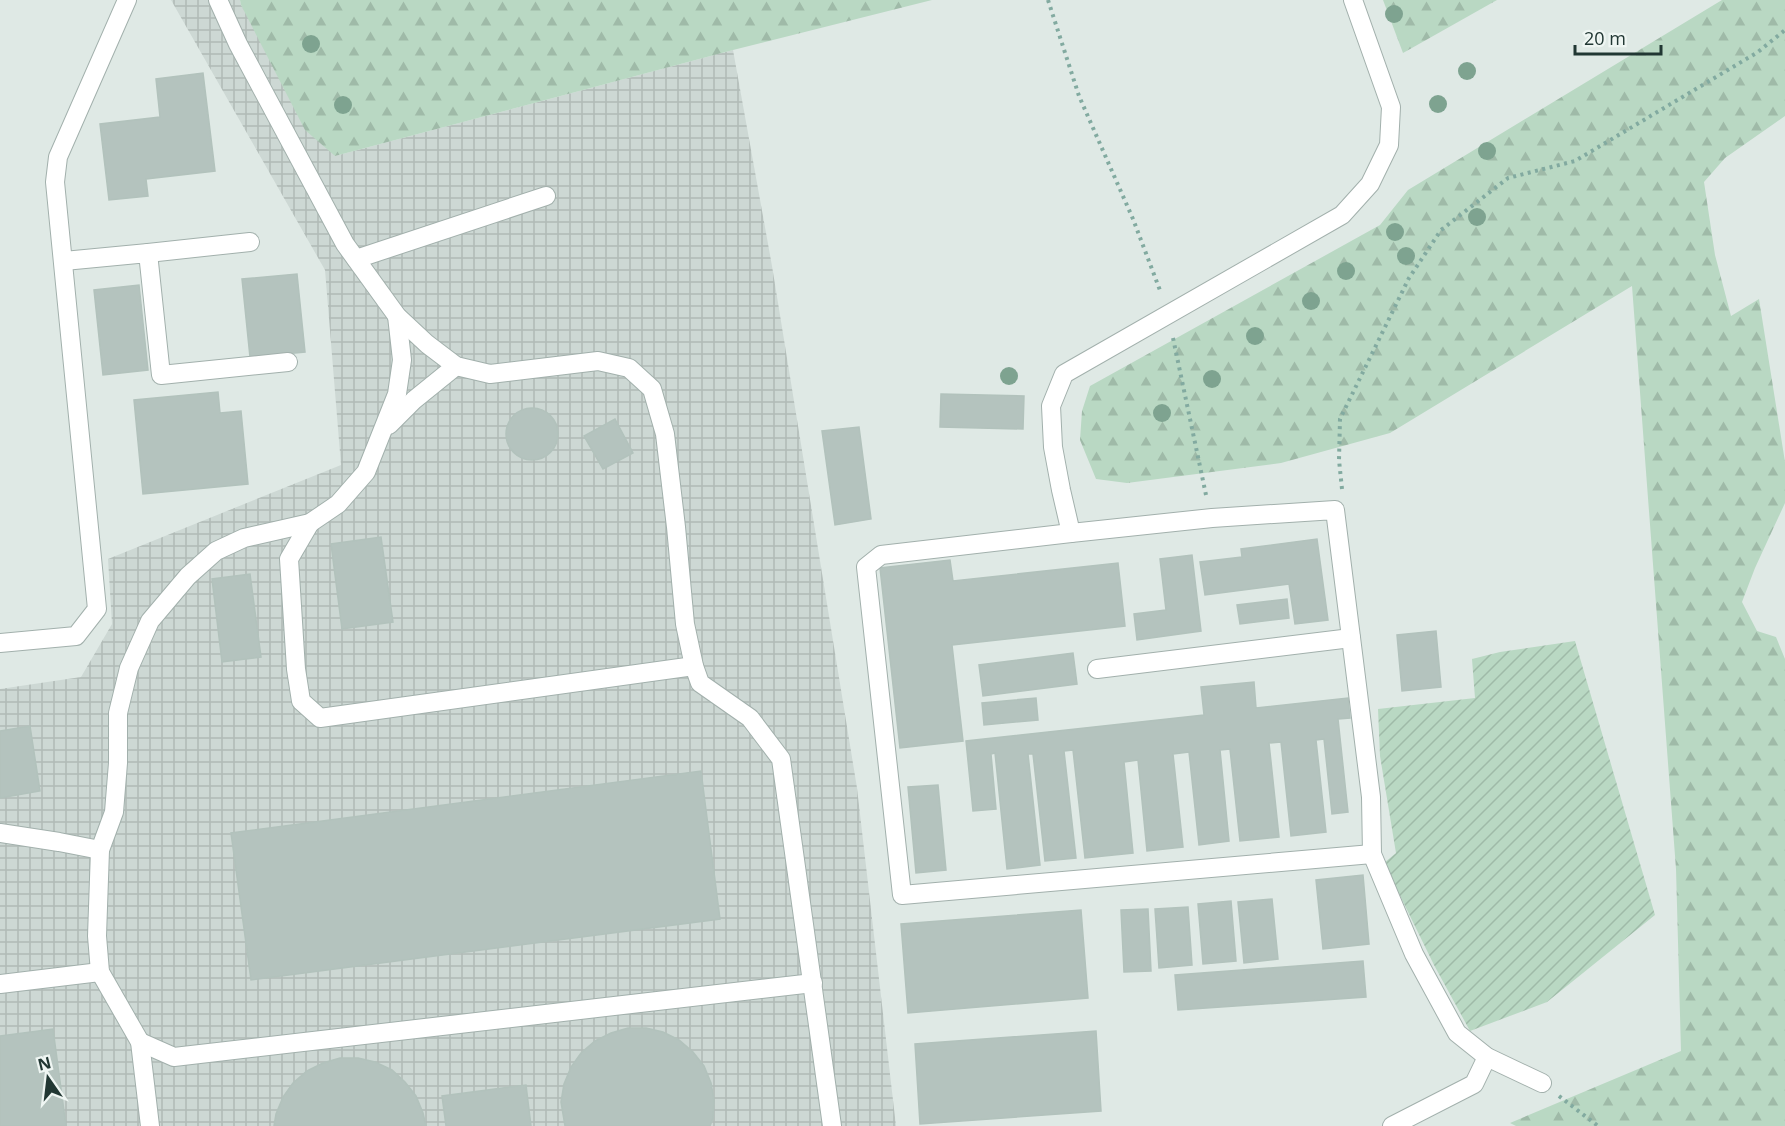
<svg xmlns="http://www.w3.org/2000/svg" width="1785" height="1126" viewBox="0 0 1785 1126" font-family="'Open Sans',sans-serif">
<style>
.industrial{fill:url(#industrial-grid)}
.forest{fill:url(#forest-firs)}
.garden{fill:url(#garden-furrows)}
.building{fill:#b4c3be;stroke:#b2c2bc;stroke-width:1.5}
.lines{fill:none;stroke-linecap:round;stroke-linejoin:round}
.minor-casing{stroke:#a2b0ac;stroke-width:20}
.path{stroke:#82aaa0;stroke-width:4;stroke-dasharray:3 4.5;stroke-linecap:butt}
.minor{stroke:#fff;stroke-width:18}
.tree{fill:#7ea390}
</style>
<defs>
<pattern id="industrial-grid" width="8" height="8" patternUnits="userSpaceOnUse" patternTransform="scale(1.5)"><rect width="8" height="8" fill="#cdd8d4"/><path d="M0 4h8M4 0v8" fill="none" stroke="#b0bab6"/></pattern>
<pattern id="forest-firs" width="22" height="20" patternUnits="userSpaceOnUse" patternTransform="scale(1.5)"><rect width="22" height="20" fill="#b9d8c3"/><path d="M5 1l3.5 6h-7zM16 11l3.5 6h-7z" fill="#9fbaa8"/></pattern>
<pattern id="garden-furrows" width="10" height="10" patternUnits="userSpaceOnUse" patternTransform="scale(1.5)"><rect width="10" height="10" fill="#b9d8c3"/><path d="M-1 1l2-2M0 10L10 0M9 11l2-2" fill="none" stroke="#9fbaa8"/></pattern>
</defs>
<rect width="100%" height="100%" fill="#dfe9e5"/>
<polygon class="industrial" points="171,0 240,0 241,5 335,156 733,50 772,266 857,788 896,1126 0,1126 0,689 81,677 112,624 108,559 341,465 325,270"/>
<g class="forest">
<polygon points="240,0 932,0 733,50 335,156 305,130 241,5"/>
<polygon points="1383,0 1497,0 1403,53"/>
<polygon points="1722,0 1785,0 1785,116 1725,158 1704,182 1715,255 1731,316 1759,299 1785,462 1785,503 1755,568 1742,602 1757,631 1776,637 1785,659 1785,1126 1516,1126 1510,1123 1681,1051 1676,869 1632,286 1390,433 1281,463 1127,483 1096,479 1080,440 1082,411 1090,386 1380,225 1408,190"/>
</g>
<polygon class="garden" points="1575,641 1655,915 1547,1002 1470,1031 1434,965 1384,863 1396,853 1380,756 1378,709 1475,698 1472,659 1500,652"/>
<g class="building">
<polygon points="203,73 215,171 146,179 148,196 109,200 100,124 160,117 156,79"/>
<polygon points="297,274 305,352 250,357 242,279"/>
<polygon points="139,285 148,370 103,375 94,290"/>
<polygon points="218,392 220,413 241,411 248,484 143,494 134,400"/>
<polygon points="941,394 1024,396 1023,429 940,427"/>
<circle cx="532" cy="434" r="26"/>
<polygon points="615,419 633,453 603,469 584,436"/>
<polygon points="859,427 871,519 835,525 822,431"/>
<polygon points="381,537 393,622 342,629 331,544"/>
<polygon points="1317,539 1328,620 1295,624 1289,584 1205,595 1200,562 1242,557 1241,549"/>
<polygon points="1192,555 1201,631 1137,640 1134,614 1166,610 1160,559"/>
<polygon points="950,560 953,581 1118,563 1125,626 952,645 963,741 900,748 880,568"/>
<polygon points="250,574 261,657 222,662 212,579"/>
<polygon points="1287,599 1289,618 1240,624 1237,605"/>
<polygon points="1436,631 1441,687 1402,691 1397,635"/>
<polygon points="1073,653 1077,684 983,696 979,665"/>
<polygon points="1254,682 1256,708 1348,698 1350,718 1338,719 1348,812 1332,814 1324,739 1316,740 1326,832 1291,836 1281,742 1269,743 1279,837 1240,841 1230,749 1220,750 1229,841 1199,845 1189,752 1173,754 1183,847 1147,851 1138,760 1124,762 1133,853 1085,858 1073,750 1064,751 1076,858 1045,861 1033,754 1028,754 1040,865 1007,869 995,753 991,754 996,809 973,811 966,741 1204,715 1201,687"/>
<polygon points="1036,698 1038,720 984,725 982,703"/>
<polygon points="30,726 40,791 0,798 0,731"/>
<polygon points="701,771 720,919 251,980 231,833"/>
<polygon points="938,785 946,870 916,873 908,787"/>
<polygon points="1363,875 1369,944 1323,949 1316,880"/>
<polygon points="1272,899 1278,959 1244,963 1238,902"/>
<polygon points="1231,901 1236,961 1203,964 1198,904"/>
<polygon points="1188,907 1192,965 1159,968 1155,909"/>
<polygon points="1148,909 1151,971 1124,972 1121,910"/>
<polygon points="1081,910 1088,998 908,1013 901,924"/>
<polygon points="1363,961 1366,997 1178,1010 1175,975"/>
<polygon points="628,1028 646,1028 663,1032 679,1040 693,1052 704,1066 711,1083 714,1100 713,1118 710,1126 565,1126 561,1102 564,1084 571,1067 581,1053 595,1041 611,1033"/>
<polygon points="53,1029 66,1126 0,1126 0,1036"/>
<polygon points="1096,1031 1101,1111 920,1124 915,1044"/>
<polygon points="340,1058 358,1058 375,1062 392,1070 405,1082 416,1096 423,1113 426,1126 274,1126 276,1114 283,1097 293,1083 307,1071 323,1063"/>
<polygon points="526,1085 531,1126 446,1126 442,1096"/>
</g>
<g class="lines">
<defs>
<g id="minor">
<polyline points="218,0 238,44 345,244 397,316 427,344 456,366 490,374 598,361 629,368 652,389 665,434 676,527 685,624 694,666 700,683 750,718 781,759 832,1126"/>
<polyline points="1353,0 1391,107 1389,145 1370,184 1342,215 1064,374 1051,406 1053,447 1061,490 1071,533 1212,518 1335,510 1371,797 1372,854 1414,954 1457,1033 1487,1057 1542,1083"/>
<polyline points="148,253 250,242"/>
<polyline points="356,259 546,196"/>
<polyline points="64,261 148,253 161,375 288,362"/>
<polyline points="389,425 414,400 456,366"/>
<polyline points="310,523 289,559 296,669 301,701 320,718 694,666"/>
<polyline points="1071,533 881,555 866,567 902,895 1372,854"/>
<polyline points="0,643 76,636 97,609 55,182 58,157 127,0"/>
<polyline points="1097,669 1351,638"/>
<polyline points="0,833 59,842 100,850"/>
<polyline points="0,984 100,972"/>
<polyline points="140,1042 174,1057 813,983"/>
<polyline points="150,1126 140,1042 100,972 97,936 100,850 114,812 118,763 118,713 129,668 150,621 188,576 216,551 244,538 310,523 338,504 366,472 397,394 402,360 397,316"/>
<polyline points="1392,1126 1474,1084 1487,1057"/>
</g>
</defs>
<use href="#minor" class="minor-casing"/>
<g class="path">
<polyline points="1048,0 1079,96 1133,219 1161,293"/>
<polyline points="1173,338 1206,495"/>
<polyline points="1342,489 1339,460 1340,419 1409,278 1441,230 1508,178 1575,161 1758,52 1785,30"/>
<polyline points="1559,1096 1598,1126"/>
</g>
<use href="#minor" class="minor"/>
</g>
<g class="tree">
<circle cx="1394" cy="14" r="9"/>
<circle cx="311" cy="44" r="9"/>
<circle cx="1467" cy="71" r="9"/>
<circle cx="1438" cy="104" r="9"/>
<circle cx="343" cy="105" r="9"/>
<circle cx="1487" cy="151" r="9"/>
<circle cx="1477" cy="217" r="9"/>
<circle cx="1395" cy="232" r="9"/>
<circle cx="1406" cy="256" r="9"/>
<circle cx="1346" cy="271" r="9"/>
<circle cx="1311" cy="301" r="9"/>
<circle cx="1255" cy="336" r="9"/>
<circle cx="1009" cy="376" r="9"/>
<circle cx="1212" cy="379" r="9"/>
<circle cx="1162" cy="413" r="9"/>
</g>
<g transform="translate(48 1078) rotate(346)" stroke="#eff6f3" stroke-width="4.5" paint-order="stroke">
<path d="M0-4.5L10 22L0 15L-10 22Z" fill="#213733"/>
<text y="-9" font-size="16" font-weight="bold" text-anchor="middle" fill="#213733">N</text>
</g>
<path d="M1575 45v9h86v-9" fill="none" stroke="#213733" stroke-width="3"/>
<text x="1584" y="45" font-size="18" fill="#213733" stroke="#eff6f3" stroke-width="4.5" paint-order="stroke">20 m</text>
</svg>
